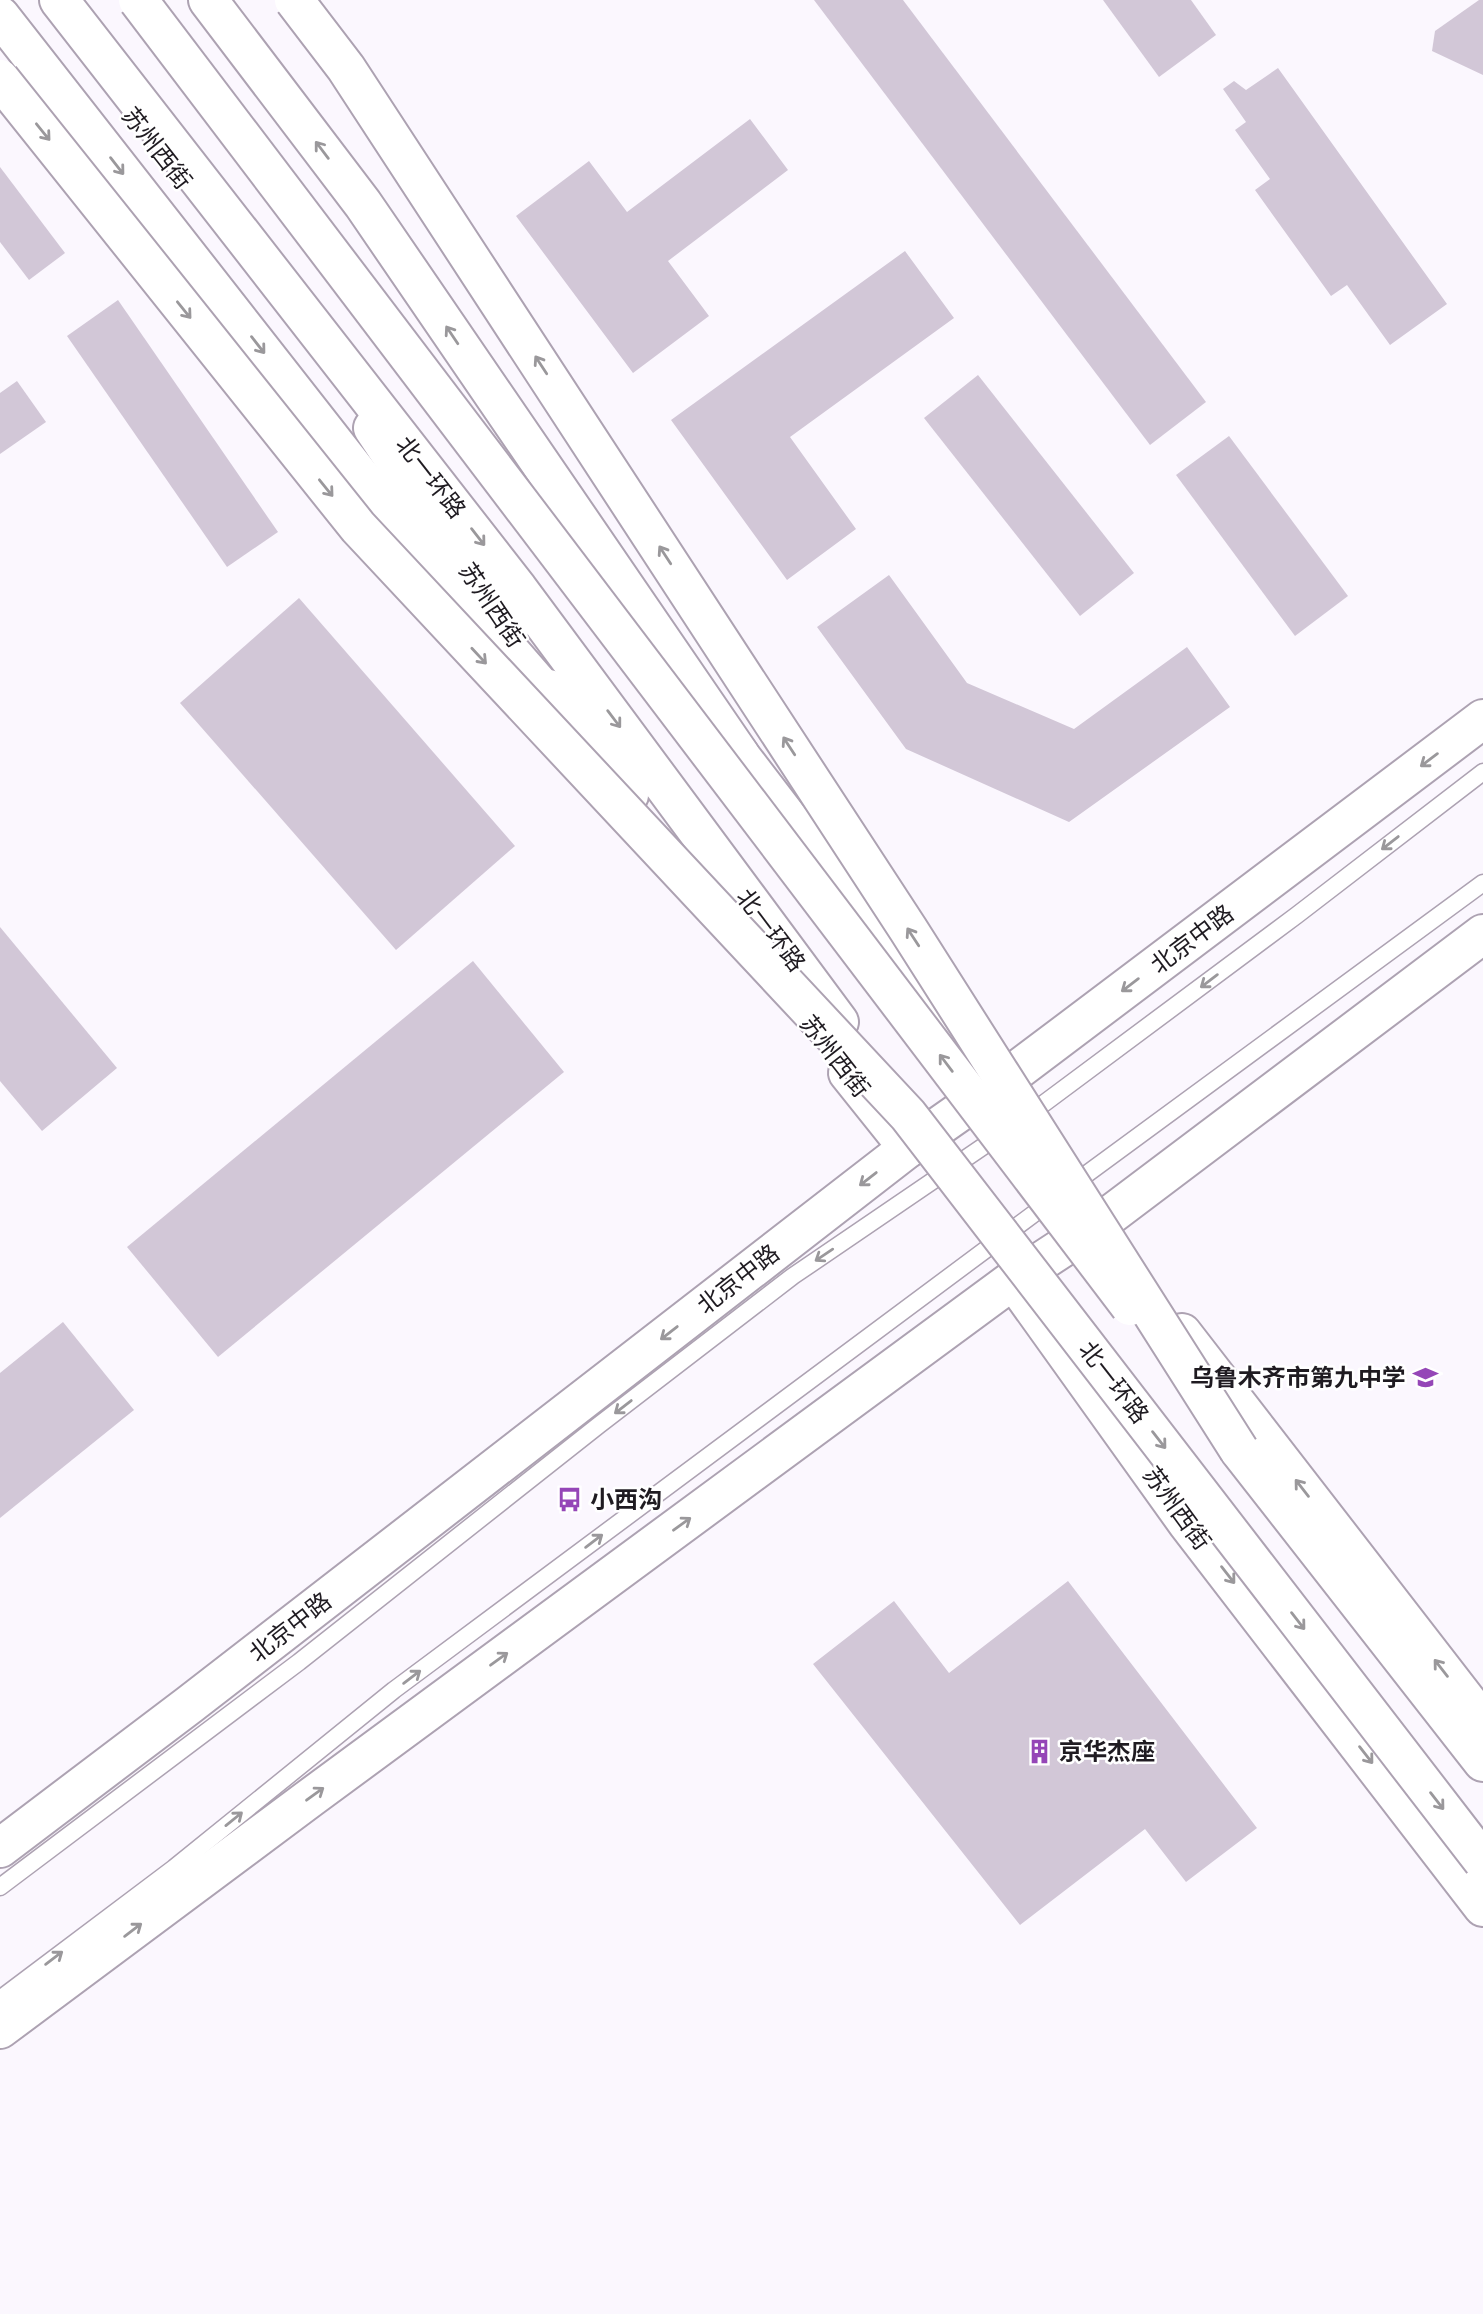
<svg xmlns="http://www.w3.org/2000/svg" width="1483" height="2314" viewBox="0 0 1483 2314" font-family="Figtree,'Noto Sans SC',sans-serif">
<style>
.building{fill:#d2c7d7}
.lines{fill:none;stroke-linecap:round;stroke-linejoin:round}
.service-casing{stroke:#ada2b2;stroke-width:19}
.secondary-casing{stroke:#ada2b2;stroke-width:42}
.primary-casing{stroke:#ada2b2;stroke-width:42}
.trunk-casing{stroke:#ada2b2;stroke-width:42}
.service{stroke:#fff;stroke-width:16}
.secondary{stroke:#fff;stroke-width:38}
.primary{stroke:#fff;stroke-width:38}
.trunk{stroke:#fff;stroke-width:38}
.primary-bridge-casing{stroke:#ada2b2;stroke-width:42;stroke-linecap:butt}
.trunk-bridge-casing{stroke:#ada2b2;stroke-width:42;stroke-linecap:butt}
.primary-bridge{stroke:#fff;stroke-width:38}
.trunk-bridge{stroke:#fff;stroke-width:38}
.oneway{stroke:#9a989b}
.labels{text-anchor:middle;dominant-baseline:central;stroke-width:5;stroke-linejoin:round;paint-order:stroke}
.street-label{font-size:24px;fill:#1f1b21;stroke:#fff}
.poi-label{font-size:24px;font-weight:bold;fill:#1f1b21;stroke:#fff;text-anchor:start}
</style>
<rect width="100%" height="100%" fill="#fbf7fe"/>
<g class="building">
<polygon points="814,0 903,0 1206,402 1150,445"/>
<polygon points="1103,0 1191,0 1216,35 1159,77"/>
<polygon points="1479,0 1483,0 1483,75 1432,51 1435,31"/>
<polygon points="1278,68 1447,304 1390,345 1347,285 1331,296 1255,190 1270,179 1235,130 1246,122 1223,89 1234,81 1246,90"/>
<polygon points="750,119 788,170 668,261 709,316 633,373 516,216 589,161 627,212"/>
<polygon points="0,167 65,253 29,280 0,242"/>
<polygon points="905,251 954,318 790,437 856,529 787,580 671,420"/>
<polygon points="118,300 278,532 227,567 67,336"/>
<polygon points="978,375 1134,573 1080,616 924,418"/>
<polygon points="17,381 46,422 0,454 0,393"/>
<polygon points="1229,436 1348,596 1295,636 1176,475"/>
<polygon points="889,575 967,683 1074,729 1187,647 1230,707 1069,822 906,749 817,627"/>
<polygon points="299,598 515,846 396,950 180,703"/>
<polygon points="0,927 117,1068 42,1131 0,1081"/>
<polygon points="473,961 564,1072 218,1357 127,1247"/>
<polygon points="63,1322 134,1410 0,1518 0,1373"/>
<polygon points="1068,1581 1257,1828 1186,1882 1145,1829 1020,1925 813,1664 894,1601 949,1673"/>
</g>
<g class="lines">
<defs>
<g id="service">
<polyline points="1027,1116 1297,915 1483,772"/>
<polyline points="1069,1187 1483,883"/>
<polyline points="0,1887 299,1662 599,1425 793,1276 1000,1135"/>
<polyline points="0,1999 174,1868 394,1690 1051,1201"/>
</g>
<g id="secondary">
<polyline points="373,428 509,631"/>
<polyline points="549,689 568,718 629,795"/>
<polyline points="719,728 972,1058"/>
<polyline points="848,1073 908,1148"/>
</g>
<g id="primary">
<polyline points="59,0 518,589 839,1022"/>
<polyline points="208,0 363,204 740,755"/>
<polyline points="0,16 382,504 568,718"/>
<polyline points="1014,1281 1188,1524 1483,1907"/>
<polyline points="1182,1333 1483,1722"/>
<polyline points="0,1848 189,1705 908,1148 995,1087 1483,719"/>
<polyline points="0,2029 310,1798 1013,1280 1097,1225 1483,934"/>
</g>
<polyline id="trunk" points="1239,1450 1483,1762"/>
</defs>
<use href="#service" class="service-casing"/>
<use href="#secondary" class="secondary-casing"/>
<use href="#primary" class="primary-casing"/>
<use href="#trunk" class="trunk-casing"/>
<use href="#service" class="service"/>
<use href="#secondary" class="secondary"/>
<use href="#primary" class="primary"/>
<use href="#trunk" class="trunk"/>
<defs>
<polyline id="primary-bridge" points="138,0 1130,1306"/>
<g id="trunk-bridge">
<polyline points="294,0 346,68 908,929 1239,1450"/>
<polyline points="0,79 358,527 908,1115 1483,1861"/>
</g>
</defs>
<use href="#primary-bridge" class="primary-bridge-casing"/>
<use href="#trunk-bridge" class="trunk-bridge-casing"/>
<use href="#primary-bridge" class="primary-bridge"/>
<use href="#trunk-bridge" class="trunk-bridge"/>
</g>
<defs><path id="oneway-shaft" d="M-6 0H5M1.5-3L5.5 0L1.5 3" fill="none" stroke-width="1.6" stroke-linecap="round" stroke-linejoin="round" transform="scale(1.75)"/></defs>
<g class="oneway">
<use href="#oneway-shaft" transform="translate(43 132) rotate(51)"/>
<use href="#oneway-shaft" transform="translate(322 150) rotate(-127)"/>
<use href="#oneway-shaft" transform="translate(117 166) rotate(52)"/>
<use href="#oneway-shaft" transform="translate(184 310) rotate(51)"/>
<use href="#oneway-shaft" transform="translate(452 335) rotate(-124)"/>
<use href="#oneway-shaft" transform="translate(258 345) rotate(52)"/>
<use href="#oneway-shaft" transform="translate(541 365) rotate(-123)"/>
<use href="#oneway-shaft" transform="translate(326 488) rotate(51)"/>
<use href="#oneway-shaft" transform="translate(478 537) rotate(52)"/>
<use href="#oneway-shaft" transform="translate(665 555) rotate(-123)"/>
<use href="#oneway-shaft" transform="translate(479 656) rotate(47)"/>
<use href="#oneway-shaft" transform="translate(614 719) rotate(53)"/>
<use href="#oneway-shaft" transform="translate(789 746) rotate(-123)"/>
<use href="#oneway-shaft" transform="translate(1429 760) rotate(143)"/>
<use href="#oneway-shaft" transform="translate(1390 843) rotate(142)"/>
<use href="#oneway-shaft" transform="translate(913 937) rotate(-123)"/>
<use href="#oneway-shaft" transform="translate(1209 981) rotate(143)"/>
<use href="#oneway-shaft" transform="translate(1130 985) rotate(143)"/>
<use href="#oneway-shaft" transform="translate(946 1063) rotate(-127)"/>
<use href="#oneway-shaft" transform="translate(868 1179) rotate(142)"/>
<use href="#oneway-shaft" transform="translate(824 1255) rotate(146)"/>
<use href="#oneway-shaft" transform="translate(669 1333) rotate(142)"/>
<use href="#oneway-shaft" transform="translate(623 1407) rotate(142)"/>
<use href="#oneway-shaft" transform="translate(1159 1440) rotate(52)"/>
<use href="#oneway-shaft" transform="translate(1302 1488) rotate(-128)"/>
<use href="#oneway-shaft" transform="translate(682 1524) rotate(-36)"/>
<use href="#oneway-shaft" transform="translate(594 1541) rotate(-37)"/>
<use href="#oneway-shaft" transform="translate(1228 1575) rotate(52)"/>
<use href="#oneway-shaft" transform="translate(1298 1621) rotate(52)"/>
<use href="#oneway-shaft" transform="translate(499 1659) rotate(-36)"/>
<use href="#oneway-shaft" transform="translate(1441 1668) rotate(-128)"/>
<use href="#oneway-shaft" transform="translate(412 1677) rotate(-37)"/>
<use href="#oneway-shaft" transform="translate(1366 1755) rotate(52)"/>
<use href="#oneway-shaft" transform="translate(315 1794) rotate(-36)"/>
<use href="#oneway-shaft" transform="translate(1437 1801) rotate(52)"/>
<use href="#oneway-shaft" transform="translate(234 1819) rotate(-39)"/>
<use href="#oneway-shaft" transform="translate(133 1930) rotate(-37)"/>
<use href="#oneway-shaft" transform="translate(54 1958) rotate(-37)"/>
</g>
<defs>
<symbol id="school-bare" viewBox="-9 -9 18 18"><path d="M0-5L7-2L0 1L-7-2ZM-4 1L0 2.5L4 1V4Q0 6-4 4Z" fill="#9546b7" stroke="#fff" stroke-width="2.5" paint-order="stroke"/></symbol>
<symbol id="bus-bare" viewBox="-9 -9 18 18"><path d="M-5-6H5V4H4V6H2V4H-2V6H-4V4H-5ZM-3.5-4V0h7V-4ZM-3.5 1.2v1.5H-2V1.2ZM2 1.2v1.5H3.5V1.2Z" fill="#9546b7" stroke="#fff" stroke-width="2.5" paint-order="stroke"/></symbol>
<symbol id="building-bare" viewBox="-9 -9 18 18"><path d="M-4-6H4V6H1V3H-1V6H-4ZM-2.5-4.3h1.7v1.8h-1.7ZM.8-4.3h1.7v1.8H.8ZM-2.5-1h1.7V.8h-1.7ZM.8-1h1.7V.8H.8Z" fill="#9546b7" stroke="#fff" stroke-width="2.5" paint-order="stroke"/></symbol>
</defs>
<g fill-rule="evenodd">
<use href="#school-bare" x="1408" y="1360" width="35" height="35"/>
<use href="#bus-bare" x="552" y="1482" width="35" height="35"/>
<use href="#building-bare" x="1022" y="1734" width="35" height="35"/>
</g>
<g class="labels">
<g class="street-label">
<text transform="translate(157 148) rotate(52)">苏州西街</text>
<text transform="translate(431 477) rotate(52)">北一环路</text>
<text transform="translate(492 605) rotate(56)">苏州西街</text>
<text transform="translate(771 930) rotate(53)">北一环路</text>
<text transform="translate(1192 939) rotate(-37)">北京中路</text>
<text transform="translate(835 1056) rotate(52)">苏州西街</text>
<text transform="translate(738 1279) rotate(-38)">北京中路</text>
<text transform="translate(1114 1382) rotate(52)">北一环路</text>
<text transform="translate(1177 1508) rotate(54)">苏州西街</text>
<text transform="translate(290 1627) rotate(-38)">北京中路</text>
</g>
<g class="poi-label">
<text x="1406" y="1377" text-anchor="end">乌鲁木齐市第九中学</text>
<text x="590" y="1499">小西沟</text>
<text x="1059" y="1751">京华杰座</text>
</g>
</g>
</svg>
